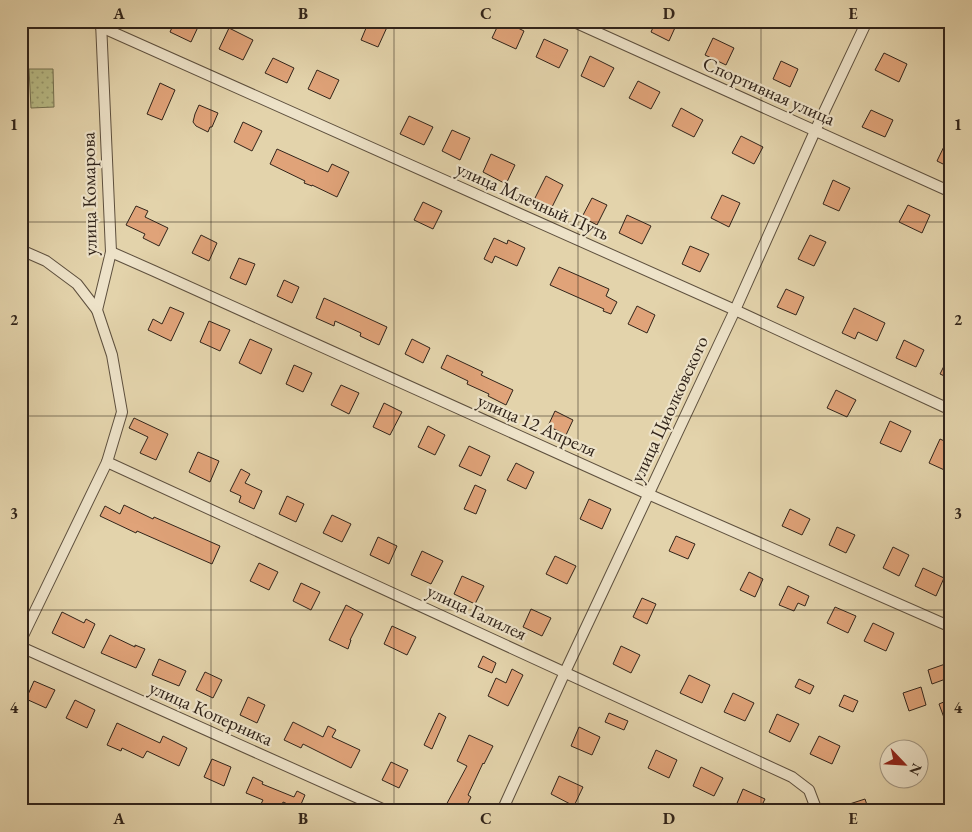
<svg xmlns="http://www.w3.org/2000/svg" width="972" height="832" viewBox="0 0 972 832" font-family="'EB Garamond',serif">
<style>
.grass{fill:url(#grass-dots);stroke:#747050}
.building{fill:#e0a379;stroke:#31241a}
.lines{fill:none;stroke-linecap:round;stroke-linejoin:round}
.minor-casing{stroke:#5e503e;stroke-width:12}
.minor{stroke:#ede2c8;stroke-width:10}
.grid{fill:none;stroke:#31241a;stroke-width:1;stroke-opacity:0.55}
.labels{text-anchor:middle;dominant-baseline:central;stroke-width:4.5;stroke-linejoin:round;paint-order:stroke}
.street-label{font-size:19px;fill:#31241a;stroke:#ede2c8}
.neatline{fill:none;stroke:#31241a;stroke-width:2}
.grid-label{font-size:16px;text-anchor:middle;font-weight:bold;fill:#31241a}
</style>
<defs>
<pattern id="grass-dots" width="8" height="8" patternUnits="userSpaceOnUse" patternTransform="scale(1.25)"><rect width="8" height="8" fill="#b8bb86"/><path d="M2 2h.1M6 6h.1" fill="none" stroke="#96986d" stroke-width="1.8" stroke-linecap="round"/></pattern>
</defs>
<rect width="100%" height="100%" fill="#e3d3ab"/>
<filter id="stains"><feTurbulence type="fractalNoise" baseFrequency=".004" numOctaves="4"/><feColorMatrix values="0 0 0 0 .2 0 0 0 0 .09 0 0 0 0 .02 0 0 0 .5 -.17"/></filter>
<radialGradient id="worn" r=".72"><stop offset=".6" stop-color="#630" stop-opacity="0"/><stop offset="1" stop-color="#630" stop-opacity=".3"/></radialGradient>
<polygon class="grass" points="29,69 53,69 54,107 31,108"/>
<g class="building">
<polygon points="175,21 187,21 198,27 191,42 170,32"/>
<polygon points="369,21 379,21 388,25 378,47 361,40"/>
<polygon points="500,21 504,21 524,31 516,49 492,38"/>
<polygon points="656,21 678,21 669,41 651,32"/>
<polygon points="229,28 253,40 243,60 219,49"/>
<polygon points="713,38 734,48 726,65 705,55"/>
<polygon points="544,39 568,50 559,68 536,57"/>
<polygon points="884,53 907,64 899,82 875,70"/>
<polygon points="590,56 614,68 604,87 581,76"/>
<polygon points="273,58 294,68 287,83 265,73"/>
<polygon points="781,61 798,69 790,87 773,79"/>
<polygon points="317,70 339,80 330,99 308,89"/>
<polygon points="638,81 660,92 651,109 629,98"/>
<polygon points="160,83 175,90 162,120 147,114"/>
<polygon points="199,105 218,113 212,127 210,127 208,132 196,126 193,122 195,114"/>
<polygon points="681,108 703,120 694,137 672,126"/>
<polygon points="871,110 893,120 885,137 862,127"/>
<polygon points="409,116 433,127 424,145 400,134"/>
<polygon points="243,122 262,131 252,151 234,142"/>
<polygon points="452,130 470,138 460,160 442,151"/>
<polygon points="951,132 951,168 937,161"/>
<polygon points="741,136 763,147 754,164 732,153"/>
<polygon points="277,149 328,172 332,164 349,172 337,197 312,185 312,186 304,183 305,181 270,164"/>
<polygon points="491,154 515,165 506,184 483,172"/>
<polygon points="546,176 563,185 551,209 534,200"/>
<polygon points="833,180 850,188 839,211 823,204"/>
<polygon points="722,195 740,203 729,227 711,218"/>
<polygon points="592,198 607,205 597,225 582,217"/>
<polygon points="423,202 442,211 433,229 414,220"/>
<polygon points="908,205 930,215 922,233 899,222"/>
<polygon points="136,206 148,211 145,217 168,228 159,246 143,238 145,234 126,225"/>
<polygon points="627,215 651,226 642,244 619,233"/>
<polygon points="201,235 217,243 209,261 192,253"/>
<polygon points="810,235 826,242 814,266 798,259"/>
<polygon points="494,238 507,244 508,240 525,248 517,266 495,256 492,263 484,259"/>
<polygon points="690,246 709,254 700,272 682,264"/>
<polygon points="239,258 255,264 246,285 230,278"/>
<polygon points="559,267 609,289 606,296 617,302 611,314 603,311 604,309 550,285"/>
<polygon points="284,280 299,287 292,303 277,296"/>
<polygon points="786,289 804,297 796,315 777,307"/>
<polygon points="324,298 387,327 379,345 360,336 361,333 335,321 334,326 316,318"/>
<polygon points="637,306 655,315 647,333 628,324"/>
<polygon points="170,307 184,313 171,341 148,330 153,319 162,324"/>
<polygon points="854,308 885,323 877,341 858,332 855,339 842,333"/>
<polygon points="209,321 230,330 220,351 200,342"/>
<polygon points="250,339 272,349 261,374 239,363"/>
<polygon points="412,339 430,348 423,363 405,354"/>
<polygon points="904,340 924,350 916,367 896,358"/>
<polygon points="951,352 951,379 940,374"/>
<polygon points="447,355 483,372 481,375 513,390 506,405 488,396 489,394 467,384 468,381 441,368"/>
<polygon points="294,365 312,373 303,392 286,384"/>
<polygon points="341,385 359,393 349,414 331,405"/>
<polygon points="836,390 856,400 847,417 827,408"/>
<polygon points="384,403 402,412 390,435 373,427"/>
<polygon points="555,411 573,420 566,435 548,426"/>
<polygon points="134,418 168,434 156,460 140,453 148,437 129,428"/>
<polygon points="890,421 911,431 901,452 880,443"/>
<polygon points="428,426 445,435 435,455 418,447"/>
<polygon points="940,439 951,444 951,473 929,463"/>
<polygon points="469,446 490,456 481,476 459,466"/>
<polygon points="198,452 219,461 210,482 189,472"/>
<polygon points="516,463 534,472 526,489 507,480"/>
<polygon points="241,469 250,474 245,483 262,491 254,509 239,502 241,496 230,491"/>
<polygon points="475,485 486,490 476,514 464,509"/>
<polygon points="287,496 304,504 296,522 279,514"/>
<polygon points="589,499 611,509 602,529 580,519"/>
<polygon points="124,505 153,519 154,517 220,546 212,564 137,531 136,533 100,516 105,506 120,514"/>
<polygon points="790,509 810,519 802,535 782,526"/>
<polygon points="332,515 351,524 342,542 323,533"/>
<polygon points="837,527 855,535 846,553 829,545"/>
<polygon points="676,536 695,544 688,559 669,551"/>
<polygon points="378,537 397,546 389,564 370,555"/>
<polygon points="893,547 909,555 899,576 883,568"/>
<polygon points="422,551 443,561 431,584 411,575"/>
<polygon points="555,556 576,566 567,584 546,574"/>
<polygon points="259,563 278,572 269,590 250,581"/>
<polygon points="923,568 944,578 936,596 915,586"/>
<polygon points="749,572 763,579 755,597 740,590"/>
<polygon points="462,576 484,586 475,604 454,594"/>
<polygon points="301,583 320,592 311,610 293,601"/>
<polygon points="788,586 809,596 805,606 798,603 794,611 779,605"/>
<polygon points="642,598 656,604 647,624 633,617"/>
<polygon points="346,605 363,614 350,640 351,640 348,649 329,640"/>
<polygon points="835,607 856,616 848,633 827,623"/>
<polygon points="531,609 551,618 542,636 523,627"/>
<polygon points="62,612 84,623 86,619 95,624 84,648 52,633"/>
<polygon points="873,623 894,633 886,651 864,641"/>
<polygon points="392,626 416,637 407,655 384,644"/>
<polygon points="110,635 135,647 135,645 145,649 136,668 101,653"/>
<polygon points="621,646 640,655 631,673 613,664"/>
<polygon points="483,656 496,663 492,673 478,667"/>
<polygon points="159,659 186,671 179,686 152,675"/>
<polygon points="951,662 951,677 932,684 928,670"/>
<polygon points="512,669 523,675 508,706 488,696 496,678 506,683"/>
<polygon points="205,672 222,680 213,698 196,690"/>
<polygon points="689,675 710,685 702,703 680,693"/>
<polygon points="799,679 814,686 810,694 795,687"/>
<polygon points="34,681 55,690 46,708 26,699"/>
<polygon points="921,687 926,705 909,711 903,693"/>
<polygon points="733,693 754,703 745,721 724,712"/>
<polygon points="844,695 858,701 853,712 839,706"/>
<polygon points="248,697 265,705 257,723 240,715"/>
<polygon points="951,699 951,734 950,734 939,704"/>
<polygon points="75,700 95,710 87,728 66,718"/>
<polygon points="439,713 446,717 432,749 424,745"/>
<polygon points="609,713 628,721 624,730 605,722"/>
<polygon points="777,714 799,724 790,742 769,732"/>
<polygon points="293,722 323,737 328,726 336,730 332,737 360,750 351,768 303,744 301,748 284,740"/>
<polygon points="117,723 160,743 163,736 187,748 179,766 147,751 143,758 122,748 121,751 107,745"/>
<polygon points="579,727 600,737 592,755 571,746"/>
<polygon points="469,735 493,746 484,764 483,763 468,795 471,797 464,811 453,811 445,807 467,766 457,761"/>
<polygon points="819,736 840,746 832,764 810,754"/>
<polygon points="656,750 677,760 669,778 648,768"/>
<polygon points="212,759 231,767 224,786 204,777"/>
<polygon points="391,762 408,770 399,788 382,780"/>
<polygon points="701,767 723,778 714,796 693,786"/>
<polygon points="559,776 583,787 574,806 551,794"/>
<polygon points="253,777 263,782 262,784 294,797 297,791 305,795 299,809 283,802 280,811 271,811 260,806 263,800 246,793"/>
<polygon points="743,789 765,799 759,811 741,811 735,808"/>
<polygon points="865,799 869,811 834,811 834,809"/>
</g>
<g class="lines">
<defs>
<g id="minor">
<polyline points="572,21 951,192"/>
<polyline points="101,27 735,310 951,410"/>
<polyline points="21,250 46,261 77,284 97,310"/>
<polyline points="111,252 154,271 648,494 951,627"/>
<polyline points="107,462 792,777 809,790 817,811"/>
<polyline points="21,640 107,462 122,412 112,355 97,310 111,252 101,22"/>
<polyline points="21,647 387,811"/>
<polyline points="502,811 565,672 735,310 815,131 867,21"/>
</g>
</defs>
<use href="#minor" class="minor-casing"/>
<use href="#minor" class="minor"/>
</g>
<path class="grid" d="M211 21V811M394 21V811M578 21V811M761 21V811M21 222H951M21 416H951M21 610H951"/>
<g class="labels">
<g class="street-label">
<text transform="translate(769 91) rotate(24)">Спортивная улица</text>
<text transform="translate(89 194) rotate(-91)">улица Комарова</text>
<text transform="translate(533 201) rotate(24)">улица Млечный Путь</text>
<text transform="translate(669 409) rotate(-65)">улица Циолковского</text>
<text transform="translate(537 425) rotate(24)">улица 12 Апреля</text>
<text transform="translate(477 612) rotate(25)">улица Галилея</text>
<text transform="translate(211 713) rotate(24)">улица Коперника</text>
</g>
</g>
<rect width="972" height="832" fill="none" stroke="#e3d3ab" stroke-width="55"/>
<g transform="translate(904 764) rotate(115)"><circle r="24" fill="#ede2c8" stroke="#a29682"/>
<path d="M0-4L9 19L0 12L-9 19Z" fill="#8f2418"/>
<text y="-8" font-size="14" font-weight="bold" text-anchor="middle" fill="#31241a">N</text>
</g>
<rect x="28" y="28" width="916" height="776" class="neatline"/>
<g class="grid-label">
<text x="119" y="19">A</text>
<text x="303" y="19">B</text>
<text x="486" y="19">C</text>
<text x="669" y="19">D</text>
<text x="853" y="19">E</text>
<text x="14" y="130">1</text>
<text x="958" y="130">1</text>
<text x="14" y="325">2</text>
<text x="958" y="325">2</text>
<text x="14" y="519">3</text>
<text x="958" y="519">3</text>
<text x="14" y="713">4</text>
<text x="958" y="713">4</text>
<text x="119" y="824">A</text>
<text x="303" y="824">B</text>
<text x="486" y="824">C</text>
<text x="669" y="824">D</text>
<text x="853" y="824">E</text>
</g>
<rect width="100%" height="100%" filter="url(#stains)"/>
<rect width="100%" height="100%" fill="url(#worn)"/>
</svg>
